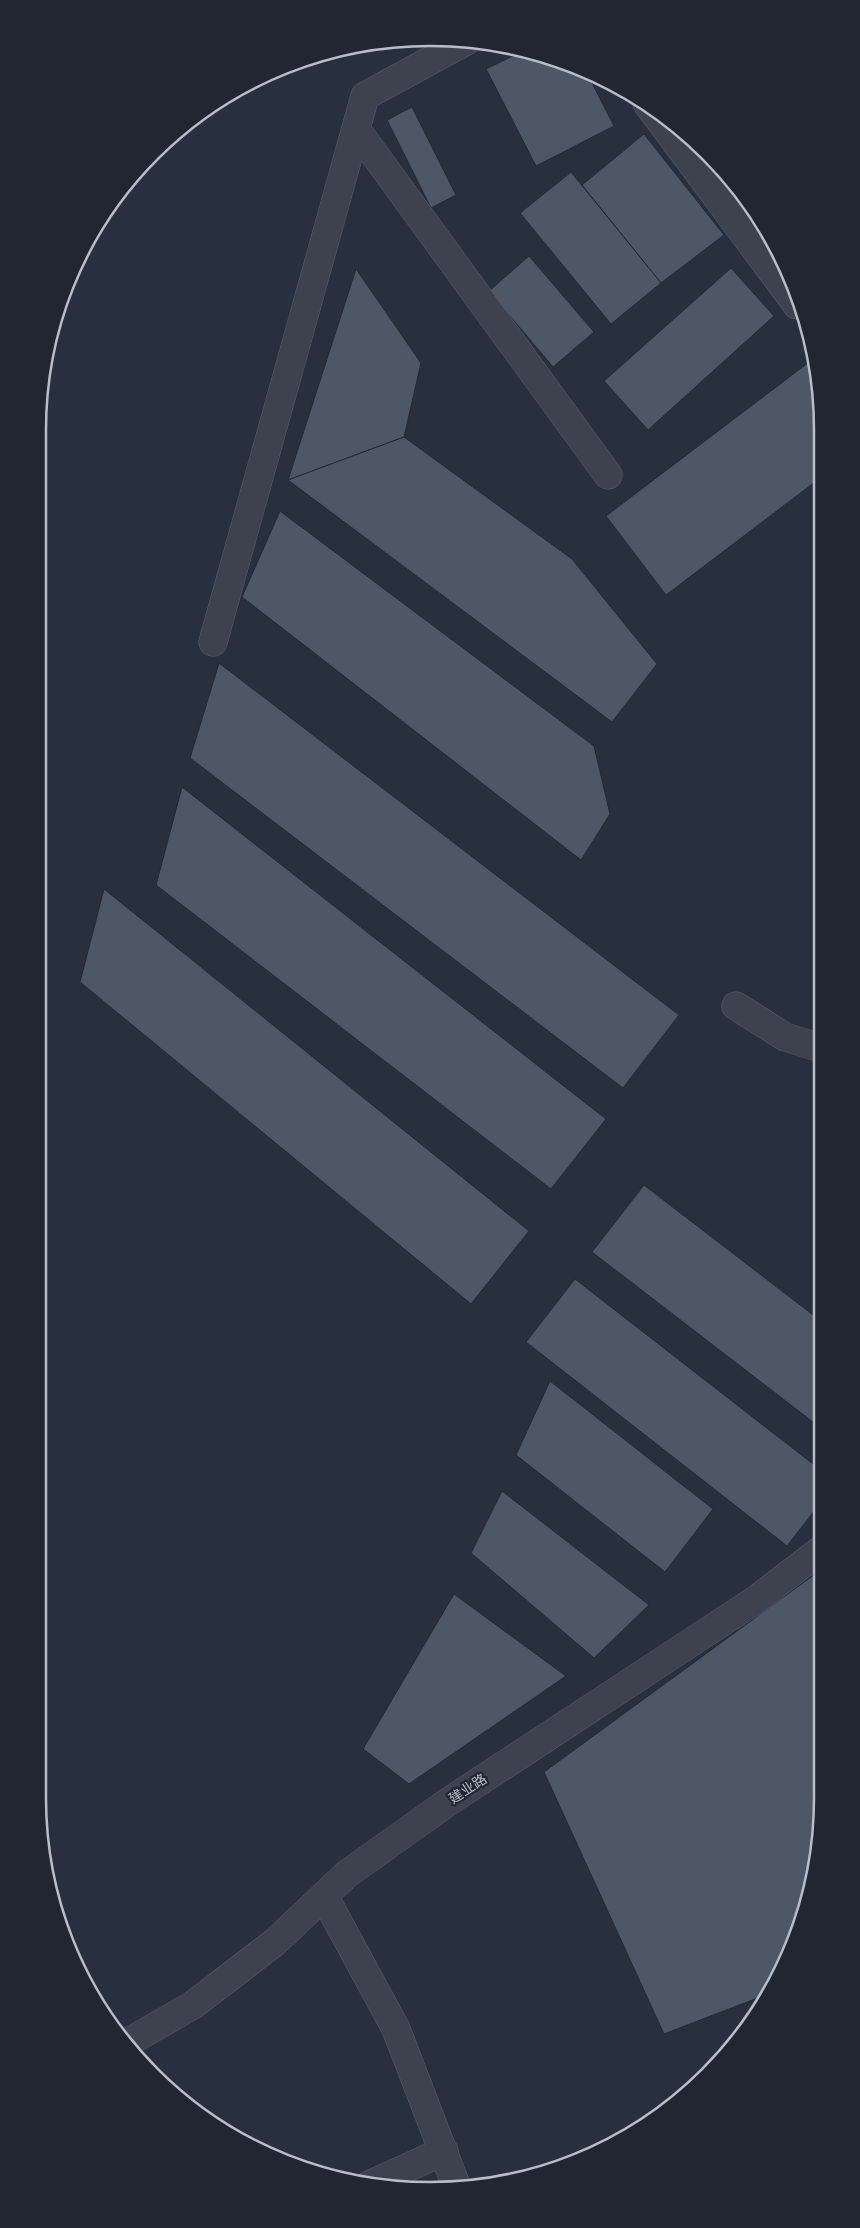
<svg xmlns="http://www.w3.org/2000/svg" width="860" height="2228" viewBox="0 0 860 2228" font-family="Figtree,'Noto Sans SC',sans-serif">
<style>
.building{fill:#4e5766;stroke:#222935}
.lines{fill:none;stroke-linecap:round;stroke-linejoin:round}
.minor-casing{stroke:#59606b;stroke-width:29}
.minor{stroke:#3c424e;stroke-width:28}
.labels{text-anchor:middle;dominant-baseline:central;stroke-width:4.5;stroke-linejoin:round;paint-order:stroke}
.street-label{font-size:14px;fill:#b8bec8;stroke:#202733}
.rim{fill:none;stroke:#b8bec8;stroke-width:2.5}
</style>
<rect width="100%" height="100%" fill="#28303e"/>
<g class="building">
<polygon points="525,50 532,51 589,77 614,126 536,166 486,69"/>
<polygon points="412,107 456,195 431,208 387,120"/>
<polygon points="644,134 724,235 661,283 582,185"/>
<polygon points="571,172 661,283 611,324 520,213"/>
<polygon points="529,256 594,332 553,367 489,291"/>
<polygon points="731,268 774,316 648,430 604,381"/>
<polygon points="356,269 421,363 404,437 288,480"/>
<polygon points="813,359 819,378 819,479 666,595 606,516"/>
<polygon points="404,437 572,559 657,664 612,722 288,480"/>
<polygon points="280,511 594,746 610,814 581,860 242,597"/>
<polygon points="219,663 679,1015 623,1088 190,758"/>
<polygon points="182,787 606,1119 551,1189 156,885"/>
<polygon points="104,889 529,1231 471,1304 80,982"/>
<polygon points="644,1185 821,1321 822,1429 592,1252"/>
<polygon points="575,1279 822,1471 822,1501 787,1546 526,1342"/>
<polygon points="550,1381 713,1509 665,1572 516,1455"/>
<polygon points="502,1491 649,1605 594,1658 471,1553"/>
<polygon points="822,1569 822,1798 809,1900 782,1972 768,1994 664,2034 544,1772"/>
<polygon points="454,1594 566,1676 409,1784 363,1749"/>
</g>
<g class="lines">
<defs>
<g id="minor">
<polyline points="647,103 797,305"/>
<polyline points="356,129 608,475"/>
<polyline points="213,642 365,96 468,40"/>
<polyline points="736,1006 785,1037 821,1048"/>
<polyline points="324,1896 396,2029 456,2185"/>
<polyline points="125,2044 193,2005 275,1942 347,1874 448,1802 757,1599 822,1549"/>
<polyline points="369,2185 444,2151"/>
</g>
</defs>
<use href="#minor" class="minor-casing"/>
<use href="#minor" class="minor"/>
</g>
<g class="labels">
<g class="street-label">
<text transform="translate(468 1789) rotate(-33)">建业路</text>
</g>
</g>
<path d="M0 0H860V2228H0ZM430 46H430A384 384 0 0 1 814 430V1798A384 384 0 0 1 430 2182H430A384 384 0 0 1 46 1798V430A384 384 0 0 1 430 46Z" fill="#202733" fill-rule="evenodd"/>
<path class="rim" d="M430 46H430A384 384 0 0 1 814 430V1798A384 384 0 0 1 430 2182H430A384 384 0 0 1 46 1798V430A384 384 0 0 1 430 46Z"/>
</svg>
